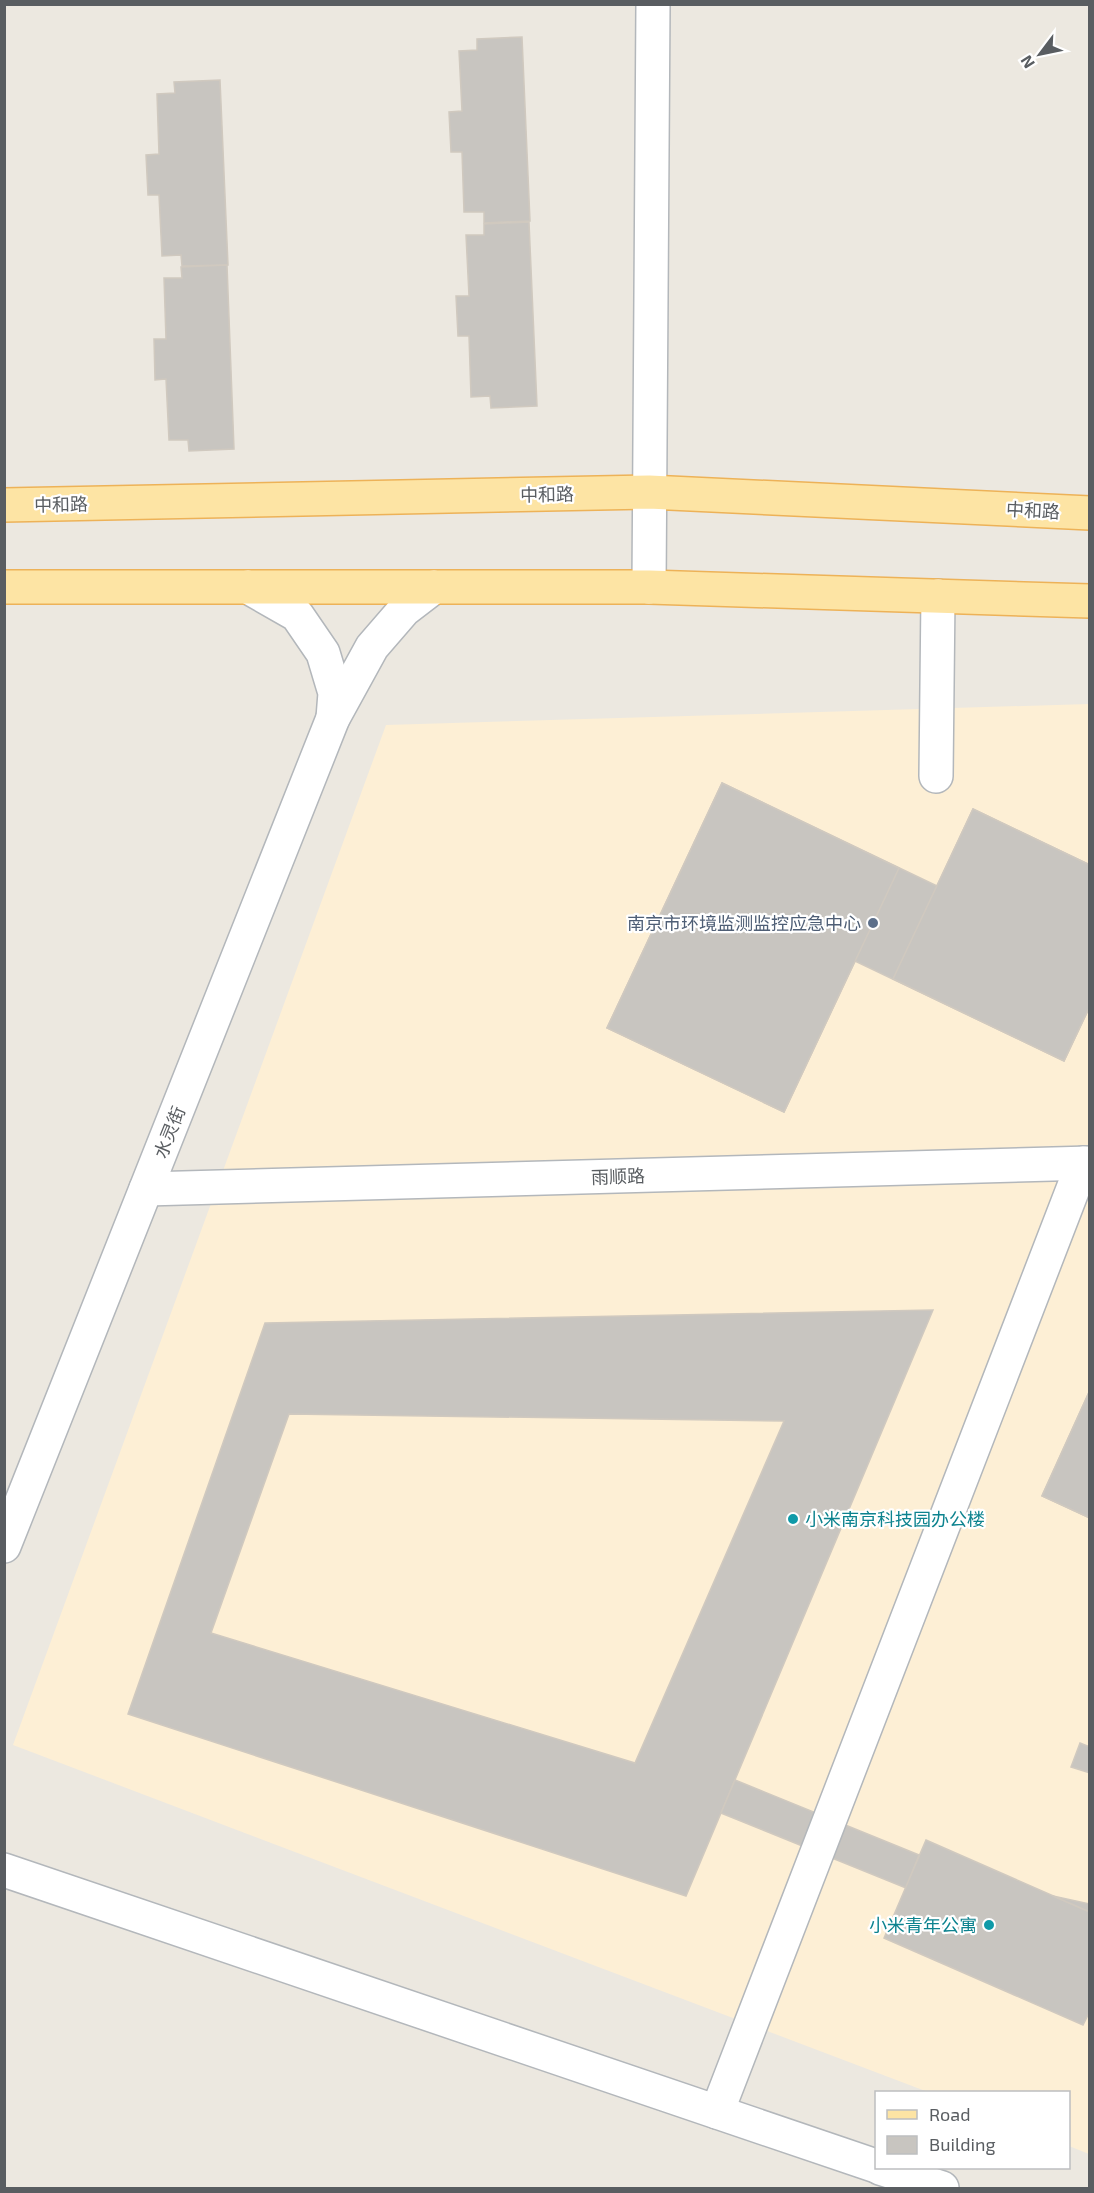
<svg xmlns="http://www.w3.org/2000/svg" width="1094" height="2193" viewBox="0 0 1094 2193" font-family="'Exo 2','Noto Sans SC',sans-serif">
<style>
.commercial{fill:#fdefd5}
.building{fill:#c8c5c0;stroke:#d0c9bf;stroke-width:1.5;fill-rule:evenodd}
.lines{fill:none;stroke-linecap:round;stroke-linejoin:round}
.minor-casing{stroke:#b3b7bb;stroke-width:36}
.major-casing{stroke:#edb258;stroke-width:36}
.minor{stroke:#fff;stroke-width:33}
.major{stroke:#fde4a4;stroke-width:33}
.service-dot{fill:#5c6f8a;stroke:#fff;stroke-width:2}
.culture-dot{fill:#0f9aa8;stroke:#fff;stroke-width:2}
.labels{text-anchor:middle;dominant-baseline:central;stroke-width:4.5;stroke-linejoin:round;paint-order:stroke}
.street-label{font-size:18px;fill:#595d61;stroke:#fff}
.service-label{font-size:18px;fill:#4e5e75;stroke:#fff;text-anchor:end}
.culture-label{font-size:18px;fill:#0d838f;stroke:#fff;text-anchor:start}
</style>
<rect width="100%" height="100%" fill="#ece8e0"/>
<polygon class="commercial" points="1089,704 1089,2154 1069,2146 1068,2092 928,2092 13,1745 386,725"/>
<g class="building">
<polygon points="522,37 530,221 484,223 484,212 464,212 462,152 451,152 449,112 462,111 459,51 477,50 477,39"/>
<polygon points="220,80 228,265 182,266 181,255 162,256 159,195 148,195 146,155 159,154 157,94 175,93 174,82"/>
<polygon points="529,222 537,406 491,408 490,396 471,397 469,336 458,336 456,296 469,296 466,235 484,235 484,224"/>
<polygon points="227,265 234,449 189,451 188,440 169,440 166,379 155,380 154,339 166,339 164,278 182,278 181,267"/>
<polygon points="722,783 937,886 973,809 1090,865 1090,1006 1064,1061 855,961 784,1112 607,1028"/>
<polygon points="722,783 899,868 784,1112 607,1028"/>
<polygon points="973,809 1090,865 1090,1006 1064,1061 893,979"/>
<path d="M933 1310 686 1896 128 1714 265 1323ZM289 1414 784 1421 635 1763 211 1633Z"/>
<polygon points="1090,1390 1090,1518 1042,1496"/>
<polygon points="1090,1390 1090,1518 1042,1496"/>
<polygon points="1080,1743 1090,1747 1090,1773 1071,1767"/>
<polygon points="735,1780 919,1855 906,1888 721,1813"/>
<polygon points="926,1840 1090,1912 1090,2011 1083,2025 884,1938"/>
<polygon points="1053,1896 1090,1904 1090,1912"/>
</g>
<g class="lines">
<defs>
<g id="minor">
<polyline points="248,587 297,615 323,653 335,693 333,718"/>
<polyline points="649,587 653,4"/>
<polyline points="936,776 938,596"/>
<polyline points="146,1189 1090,1163"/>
<polyline points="4,1546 333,718 372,647 404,610 434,587"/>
<polyline points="4,1870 876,2166"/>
<polyline points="717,2112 1083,1163"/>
<polyline points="880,2168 942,2188"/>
</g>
<g id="major">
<polyline points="4,505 649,492 1090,513"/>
<polyline points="4,587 649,587 1090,601"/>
</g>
</defs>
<use href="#minor" class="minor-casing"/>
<use href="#major" class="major-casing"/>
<use href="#minor" class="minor"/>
<use href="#major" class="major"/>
</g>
<circle class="service-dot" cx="873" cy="923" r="6"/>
<g class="culture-dot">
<circle cx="793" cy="1519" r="6"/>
<circle cx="989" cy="1925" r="6"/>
</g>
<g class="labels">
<g class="street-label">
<text transform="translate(547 494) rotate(-1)">中和路</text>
<text transform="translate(61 504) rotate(-1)">中和路</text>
<text transform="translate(1033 510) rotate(3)">中和路</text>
<text transform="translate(169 1132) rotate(-68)">水灵街</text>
<text transform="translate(618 1176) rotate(-2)">雨顺路</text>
</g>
<g class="service-label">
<text x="861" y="923">南京市环境监测监控应急中心</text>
</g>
<g class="culture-label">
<text x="805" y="1519">小米南京科技园办公楼</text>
<text x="977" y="1925" text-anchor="end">小米青年公寓</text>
</g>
</g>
<rect width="1094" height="2193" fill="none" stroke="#595d61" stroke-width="12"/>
<rect x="875" y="2091" width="195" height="78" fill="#ffffff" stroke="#bdbec0" stroke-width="1.5"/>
<rect x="887" y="2110" width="30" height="9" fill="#fde4a4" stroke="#bdbec0" stroke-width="1.5"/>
<text x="929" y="2121" font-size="18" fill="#595d61">Road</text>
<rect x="887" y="2136" width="30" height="18" fill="#c8c5c0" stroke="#bdbec0" stroke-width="1.5"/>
<text x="929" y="2151" font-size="18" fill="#595d61">Building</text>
<g transform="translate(1040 54) rotate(238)" stroke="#ffffff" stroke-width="4.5" paint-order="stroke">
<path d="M0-4.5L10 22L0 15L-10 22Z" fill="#595d61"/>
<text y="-9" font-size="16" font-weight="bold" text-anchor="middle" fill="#595d61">N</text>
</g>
</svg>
